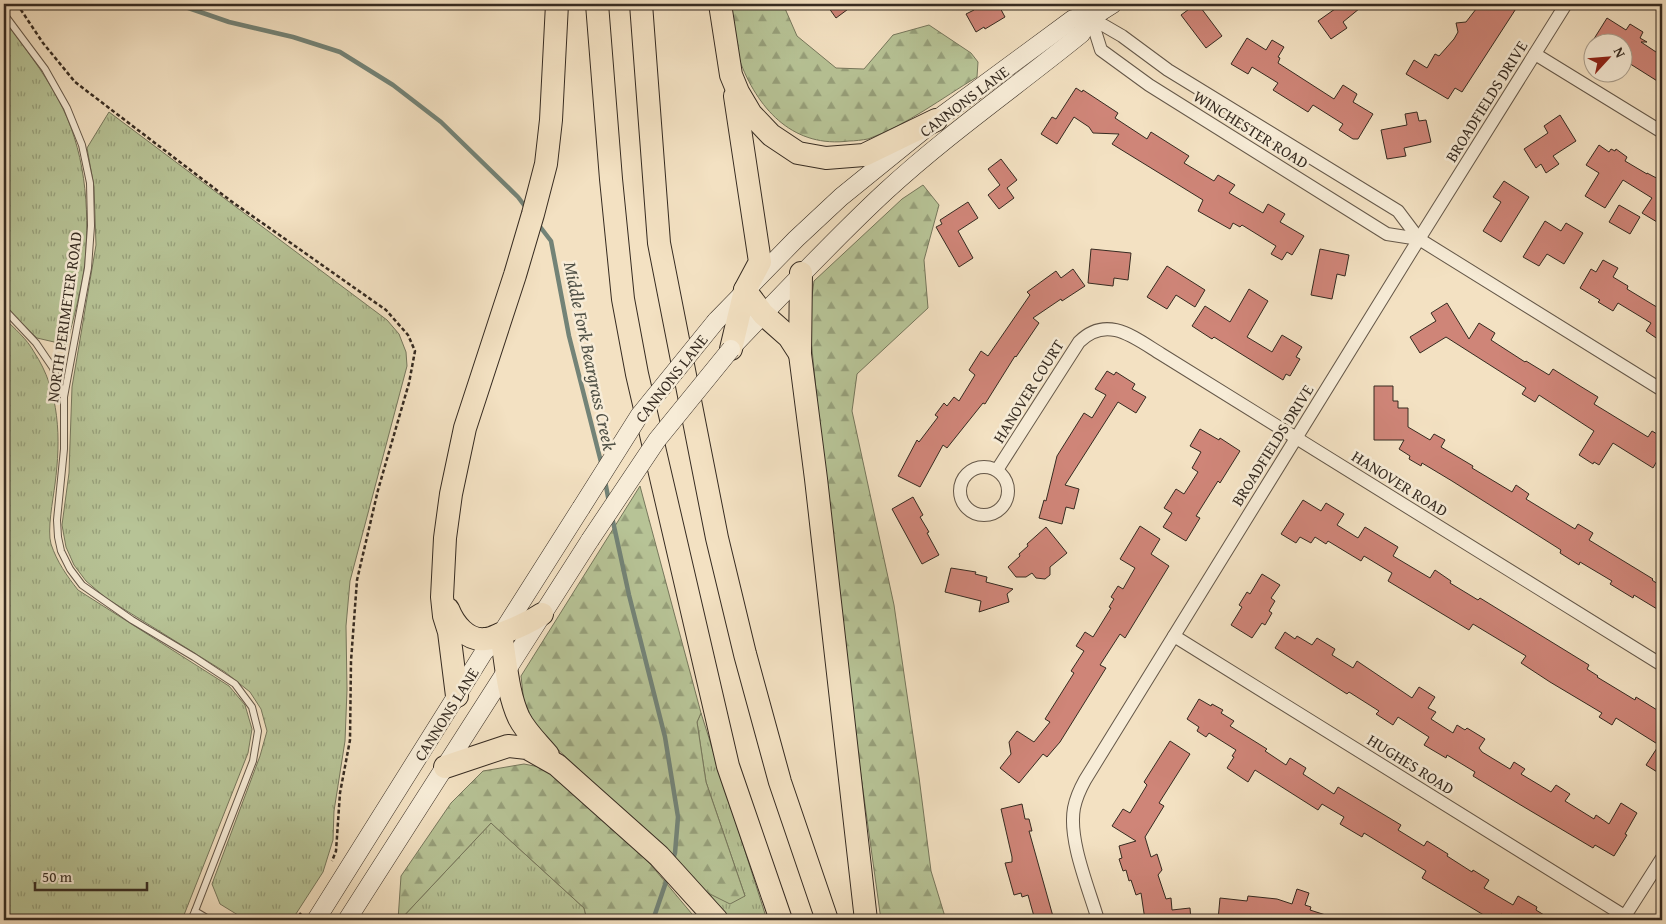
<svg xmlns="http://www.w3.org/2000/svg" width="1666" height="924" viewBox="0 0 1666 924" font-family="'Gentium Book Plus',serif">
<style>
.grass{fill:url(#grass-tufts);stroke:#76775c}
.forest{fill:url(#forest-firs);stroke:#76775c}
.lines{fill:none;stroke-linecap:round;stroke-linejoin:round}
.stream{stroke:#738377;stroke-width:4.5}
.building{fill:#cf8578;stroke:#362b21}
.service-casing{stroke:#655849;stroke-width:8}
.minor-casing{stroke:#655849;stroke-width:14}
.secondary-casing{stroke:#362b21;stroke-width:19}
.motorway-casing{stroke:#362b21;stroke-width:24}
.path{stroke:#362b21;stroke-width:2.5;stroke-dasharray:4 2.5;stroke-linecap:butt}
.service{stroke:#f7ecd7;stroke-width:6}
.minor{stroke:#f7ecd7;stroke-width:12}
.secondary{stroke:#f7ecd7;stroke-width:18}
.motorway{stroke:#f3e1c2;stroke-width:22}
.secondary-bridge-casing{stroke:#362b21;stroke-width:19;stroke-linecap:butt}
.secondary-bridge{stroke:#f7ecd7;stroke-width:18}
.labels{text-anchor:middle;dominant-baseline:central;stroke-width:5;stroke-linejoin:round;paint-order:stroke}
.street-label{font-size:16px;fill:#362b21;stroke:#f7ecd7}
.water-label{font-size:18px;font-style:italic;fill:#4f5045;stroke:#f7ecd7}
</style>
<defs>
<pattern id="grass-tufts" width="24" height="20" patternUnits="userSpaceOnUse" patternTransform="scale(1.25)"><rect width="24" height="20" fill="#b7c396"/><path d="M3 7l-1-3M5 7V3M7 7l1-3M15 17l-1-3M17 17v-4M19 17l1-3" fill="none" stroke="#969f7a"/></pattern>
<pattern id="forest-firs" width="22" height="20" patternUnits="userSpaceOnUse" patternTransform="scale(1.25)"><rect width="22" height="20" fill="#b7c396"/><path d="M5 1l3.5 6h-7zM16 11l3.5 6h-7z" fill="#969f7a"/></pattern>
</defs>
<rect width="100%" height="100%" fill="#f3e1c2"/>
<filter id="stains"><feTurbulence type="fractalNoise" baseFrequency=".004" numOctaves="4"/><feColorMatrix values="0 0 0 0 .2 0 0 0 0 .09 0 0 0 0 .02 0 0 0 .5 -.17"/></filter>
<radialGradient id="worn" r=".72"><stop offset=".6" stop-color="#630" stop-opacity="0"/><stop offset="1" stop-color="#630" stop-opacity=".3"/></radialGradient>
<g class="grass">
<path d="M4 20C23 45 43 71 58 99 85 148 90 207 85 262 82 290 73 318 67 345L37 338 4 306Z"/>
<polygon points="109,112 387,320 399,334 406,352 407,366 350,581 346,626 347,690 345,741 334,811 333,840 323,872 292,920 246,920 220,904 212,884 260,756 267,731 261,709 250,692 225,672 106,598 86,581 74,565 66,547 62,525 69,473 72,387 96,245 94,187 87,148"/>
<path d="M4 318C14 328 27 339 34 352 60 391 61 439 55 484 53 500 47 530 51 544 57 562 67 576 78 590L229 686 245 705 252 729 248 753 182 920H4Z"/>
<polygon points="701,713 767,920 731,920 706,892 745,896 706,782 697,722"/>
<polygon points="491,823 584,908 587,920 400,920"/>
</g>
<g class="forest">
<path d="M731 4H783L797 36 836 68 864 69 893 35 929 25 971 53 978 62 977 77C942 98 907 125 868 139 862 140 855 141 849 141 795 148 760 112 741 64 735 48 734 21 731 4Z"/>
<polygon points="923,185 939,205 924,260 928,308 857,374 852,411 894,605 919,777 931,871 946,920 881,920 853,718 823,460 809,319 814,281 902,199"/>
<polygon points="640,486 701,713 697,722 706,782 745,896 730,904 706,892 655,840 538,731 524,703 521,676"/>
<polygon points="524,764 545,768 646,859 697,920 587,920 584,908 491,823 400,920 398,920 401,876 451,803 483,771"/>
</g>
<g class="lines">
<g class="stream">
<polyline points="177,4 229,22 293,37 340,52 393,85 441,122 518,197 527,209"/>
<polyline points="538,224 551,241 569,336 602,466"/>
<polyline points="605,481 609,502"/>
<polyline points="612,517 629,595 665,737 678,817 675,853 673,859"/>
<polyline points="653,920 668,876"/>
</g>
</g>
<g class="building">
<polygon points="826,4 855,4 836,18"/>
<polygon points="970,4 998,4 1005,17 985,29 984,27 976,32 966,14 974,10"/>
<polygon points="1196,4 1198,4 1222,36 1206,48 1181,15"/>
<polygon points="1342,4 1365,4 1343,22 1347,28 1331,39 1318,21"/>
<polygon points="1480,4 1519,4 1462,92 1455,88 1448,99 1406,74 1414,60 1427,68 1435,54 1439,56 1454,39 1458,32 1456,23 1466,22"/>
<polygon points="1607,18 1626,30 1630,24 1643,32 1640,38 1647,42 1641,42 1662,56 1662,84 1624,60 1624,42 1592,42"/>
<polygon points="1247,38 1266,50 1272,40 1284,47 1278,57 1280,58 1278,63 1334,99 1343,85 1357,94 1353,102 1373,114 1358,139 1353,139 1339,130 1343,124 1313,105 1308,112 1273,90 1278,83 1252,67 1248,74 1231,64"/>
<polygon points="1076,88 1082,92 1083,90 1118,113 1115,118 1147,139 1151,132 1189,156 1184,163 1214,181 1218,175 1235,185 1229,193 1263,213 1268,204 1285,214 1280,222 1304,236 1292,255 1287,252 1282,260 1271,254 1276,246 1242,225 1240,227 1233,223 1230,229 1198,211 1203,200 1112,144 1119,134 1093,133 1089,127 1074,117 1057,144 1041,134 1052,117 1056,119"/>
<polygon points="1417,112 1419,121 1426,120 1431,142 1404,148 1406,156 1387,159 1381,130 1407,125 1405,114"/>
<polygon points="1560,115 1576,141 1553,156 1559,164 1546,173 1541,164 1536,168 1524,149 1548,133 1544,126"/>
<polygon points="1599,145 1609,152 1611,149 1615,151 1616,149 1627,157 1625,161 1647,174 1647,173 1662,181 1662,213 1657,222 1642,213 1652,198 1623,180 1605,208 1585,196 1599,173 1586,165"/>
<polygon points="1001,159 1017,180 1007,188 1014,198 999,209 988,195 1000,185 988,169"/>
<polygon points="1504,181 1529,197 1501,242 1483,231 1501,202 1493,197"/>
<polygon points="968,202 978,218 958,231 973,258 959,267 936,227 942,224 940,220"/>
<polygon points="1619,205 1640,217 1630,234 1609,222"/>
<polygon points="1545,221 1561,231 1566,223 1583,233 1564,264 1547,254 1539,266 1523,257"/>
<polygon points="1091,249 1131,253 1128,280 1114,278 1113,286 1088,283"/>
<polygon points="1320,249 1349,255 1345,276 1337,274 1332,299 1311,295"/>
<polygon points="1603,260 1618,268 1613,277 1628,286 1627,289 1660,309 1662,305 1662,342 1646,331 1651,323 1618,303 1613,311 1598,302 1600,300 1580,288 1591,269 1596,272"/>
<polygon points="1167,266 1205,290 1195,307 1176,295 1167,309 1147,297"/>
<polygon points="1073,269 1085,286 1062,301 1061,299 1033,318 1039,323 1016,357 1015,356 985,404 983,403 947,448 943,445 920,487 898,476 917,440 919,442 938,417 935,415 944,403 947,406 954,397 959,401 975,375 969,370 981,351 988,356 1030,295 1027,292 1056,271 1061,278"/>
<polygon points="1249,289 1268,301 1247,337 1272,352 1282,335 1302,347 1296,357 1300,359 1290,376 1286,374 1283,380 1214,337 1212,339 1192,326 1205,306 1230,322"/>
<polygon points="1447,303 1469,339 1479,323 1495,333 1491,340 1525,362 1526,361 1549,375 1553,369 1580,386 1598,397 1594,404 1648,437 1652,431 1662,437 1662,452 1653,468 1613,443 1599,465 1594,462 1593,464 1579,455 1594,431 1539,395 1535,402 1522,394 1526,388 1446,337 1420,353 1410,337 1436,321 1431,313"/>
<polygon points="1107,371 1114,375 1116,372 1135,384 1132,389 1146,397 1136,413 1118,402 1065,485 1079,489 1074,509 1066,507 1062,524 1039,518 1044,500 1046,501 1057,456 1084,413 1092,418 1106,395 1095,389"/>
<polygon points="1374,386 1393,386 1393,401 1398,401 1398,408 1408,408 1408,427 1430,440 1434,434 1445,440 1441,447 1473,466 1472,468 1512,492 1516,485 1529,494 1526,499 1575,529 1578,524 1593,533 1589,540 1653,579 1652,580 1662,587 1662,612 1634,595 1633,598 1610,584 1612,581 1580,562 1579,565 1560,553 1561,550 1452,481 1422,463 1421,466 1409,459 1410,456 1399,449 1404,440 1374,440"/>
<polygon points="1200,429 1219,440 1220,438 1240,451 1220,483 1218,481 1196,516 1200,518 1186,541 1163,527 1172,513 1164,508 1176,489 1184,494 1198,472 1192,468 1201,452 1190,446"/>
<polygon points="913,497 923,515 920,517 929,532 927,533 939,555 922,564 892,509"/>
<polygon points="1303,500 1321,511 1326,503 1344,514 1337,525 1358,538 1365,527 1398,547 1393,556 1430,578 1435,570 1451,581 1450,583 1478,600 1480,598 1589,665 1587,669 1598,676 1597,677 1635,700 1636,697 1662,713 1662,775 1646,765 1659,745 1616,718 1612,725 1599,717 1602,713 1550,682 1521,663 1526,656 1473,624 1469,630 1388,581 1392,573 1364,556 1361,561 1328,541 1326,544 1315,537 1311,543 1300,537 1296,543 1281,534"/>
<polygon points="1140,526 1160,539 1151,554 1169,566 1125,638 1120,634 1100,665 1106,668 1060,742 1047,757 1043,754 1019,783 1000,768 1011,754 1009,742 1017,731 1034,742 1050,722 1045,719 1074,673 1071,671 1084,651 1076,646 1085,632 1093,637 1111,608 1109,607 1114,599 1111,597 1118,586 1123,589 1135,568 1120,559"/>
<polygon points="1046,527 1067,553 1050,567 1050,575 1045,579 1036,578 1032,573 1026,577 1016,577 1008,567 1020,556 1019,554 1028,546 1027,544"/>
<polygon points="951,568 976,572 975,574 987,577 986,582 1013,589 1007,594 1009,602 979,612 981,601 945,592"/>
<polygon points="1262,574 1280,585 1271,598 1275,601 1269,611 1272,613 1265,625 1262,623 1252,638 1231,625 1242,607 1239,605 1247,592 1250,594"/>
<polygon points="1285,632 1295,639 1297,636 1312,645 1317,638 1335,649 1332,655 1353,668 1357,661 1412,698 1419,687 1435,697 1428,708 1436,712 1431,719 1453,733 1457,725 1465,730 1467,728 1485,739 1479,748 1482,752 1510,769 1514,762 1525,769 1521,774 1551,792 1556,785 1570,794 1565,801 1594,819 1596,815 1609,824 1621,803 1637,813 1625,834 1627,835 1614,856 1595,845 1593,848 1519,804 1473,776 1475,772 1447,755 1446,758 1424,745 1429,737 1398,717 1393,725 1376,714 1379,711 1349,692 1347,694 1275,648"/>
<polygon points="1199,699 1211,706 1212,704 1223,710 1221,713 1234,721 1230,726 1267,749 1265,751 1286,765 1290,758 1306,768 1303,774 1334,794 1338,787 1401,825 1398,830 1424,846 1427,841 1448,854 1447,856 1472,872 1473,870 1489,880 1484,888 1513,905 1518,896 1537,907 1536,910 1552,920 1511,920 1501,914 1498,920 1492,920 1422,878 1426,871 1364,833 1362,837 1340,824 1344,817 1322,804 1318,810 1255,770 1248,782 1227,768 1234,757 1232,756 1236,750 1209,733 1206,737 1197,731 1199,727 1187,719"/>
<polygon points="1170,741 1190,754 1159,803 1164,806 1145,837 1151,857 1157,854 1162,870 1158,875 1166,899 1171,898 1172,910 1190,908 1191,920 1145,920 1141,893 1136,895 1131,880 1129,881 1126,870 1123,871 1119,859 1122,858 1119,846 1136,841 1112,826 1123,809 1130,813 1147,785 1144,782"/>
<polygon points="1022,804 1025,819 1029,819 1032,831 1029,831 1054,920 1035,920 1028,895 1022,897 1021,893 1014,895 1005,863 1012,862 1012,857 1001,809"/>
<polygon points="1297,889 1309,893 1305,905 1311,907 1310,910 1335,918 1335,920 1218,920 1220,898 1247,901 1248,896 1277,899 1292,904"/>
</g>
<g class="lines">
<defs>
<g id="service">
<polyline points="4,14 45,69 67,108 82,145 90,183 91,226 88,268 64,397 64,449 57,520 58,537 61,551 70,569 82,585 132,620 194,657 235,684 252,707 258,731 253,761 195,911 210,920"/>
<polyline points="4,309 36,343 53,368 63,395"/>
<polyline points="191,920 195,911"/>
</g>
<g id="minor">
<polyline points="1081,4 1091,18 1101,50 1149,85 1387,234 1419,239"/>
<polyline points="1091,18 1122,36 1168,70 1398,211 1419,239 1662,390"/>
<polyline points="1535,54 1662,132"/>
<circle cx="984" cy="491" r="24"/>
<path d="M997 470 1079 342C1107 314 1135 338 1161 354L1662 665"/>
<polyline points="1174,636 1631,920"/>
<polyline points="1625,916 1662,858"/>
<path d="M1098 920C1089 889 1068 840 1074 808 1076 798 1080 789 1085 780L1419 239 1566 4"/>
</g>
<g id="secondary">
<polyline points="716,321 796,239 841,197 936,120 1073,19 1091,18 1113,4"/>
<path d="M731 348C782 295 832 241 886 191 948 134 1017 86 1081 34L1091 18"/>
<polyline points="316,920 484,652 501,634 581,508"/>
<polyline points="347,920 590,540"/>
</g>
<g id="motorway">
<polyline points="597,4 611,179 623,299 637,374 728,766 781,920"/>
<polyline points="641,4 659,243 717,538 745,654 780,782 827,920"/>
<polyline points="720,4 731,75 738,92 751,114 771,135 798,153 826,158 864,155 936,120"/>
<polyline points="801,273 800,354 816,479 866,920"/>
<polyline points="745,290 763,314 789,337 800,354"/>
<polyline points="731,349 745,290 760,262 735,96"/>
<path d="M448 609C454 624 467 641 485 639 491 639 497 635 503 633 519 627 528 623 542 614"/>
<path d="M501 634C506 661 507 692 519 718 526 732 538 743 548 755"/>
<polyline points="457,696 449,632 444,616 442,597 445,538 451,494 465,428 515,275 533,214 546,164 551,120 557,4"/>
<polyline points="445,767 508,746 527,748 557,765 659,856 717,920"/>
</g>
</defs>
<use href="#service" class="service-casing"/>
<use href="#minor" class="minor-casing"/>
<use href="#secondary" class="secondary-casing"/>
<use href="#motorway" class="motorway-casing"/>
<g class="path">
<polyline points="17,4 43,43 75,82 231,201 386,310 408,335 415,351 409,383 378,490 357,580 351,661 350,740 340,793 336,851 332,861"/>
<polyline points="295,920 301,913"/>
</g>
<use href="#service" class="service"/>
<use href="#minor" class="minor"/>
<use href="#secondary" class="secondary"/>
<use href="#motorway" class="motorway"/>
<defs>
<g id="secondary-bridge">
<polyline points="581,508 639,416 716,321"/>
<polyline points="590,540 657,440 731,349"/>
</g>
</defs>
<use href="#secondary-bridge" class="secondary-bridge-casing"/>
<use href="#secondary-bridge" class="secondary-bridge"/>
</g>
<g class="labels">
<g class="street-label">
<text transform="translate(964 101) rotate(-37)">CANNONS LANE</text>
<text transform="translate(1486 101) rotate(-58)">BROADFIELDS DRIVE</text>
<text transform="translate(1251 129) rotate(32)">WINCHESTER ROAD</text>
<text transform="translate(64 317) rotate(-82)">NORTH PERIMETER ROAD</text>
<text transform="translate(671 378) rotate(-52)">CANNONS LANE</text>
<text transform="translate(1028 391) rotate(-58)">HANOVER COURT</text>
<text transform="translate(1272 445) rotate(-58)">BROADFIELDS DRIVE</text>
<text transform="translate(1400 483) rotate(32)">HANOVER ROAD</text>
<text transform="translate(446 714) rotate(-58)">CANNONS LANE</text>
<text transform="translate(1411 764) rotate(32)">HUGHES ROAD</text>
</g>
<g class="water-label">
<text transform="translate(590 356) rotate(78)">Middle Fork Beargrass Creek</text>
</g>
</g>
<rect width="1666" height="924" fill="none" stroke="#f3e1c2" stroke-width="20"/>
<rect x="5" y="5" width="1656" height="914" fill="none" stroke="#362b21" stroke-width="2.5"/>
<rect x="10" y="10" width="1646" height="904" fill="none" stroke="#362b21"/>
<g transform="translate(1608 58) rotate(64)"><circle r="24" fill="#f7ecd7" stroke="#aa9f8e"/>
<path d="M0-4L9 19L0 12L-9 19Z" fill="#8f2418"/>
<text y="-8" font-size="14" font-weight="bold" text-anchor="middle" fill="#362b21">N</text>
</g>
<path d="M35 882v8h112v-8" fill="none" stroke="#362b21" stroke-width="2.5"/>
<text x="42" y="882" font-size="15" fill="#362b21" stroke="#f7ecd7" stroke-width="4" paint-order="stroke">50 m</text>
<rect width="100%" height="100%" filter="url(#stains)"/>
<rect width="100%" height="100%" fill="url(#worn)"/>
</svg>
